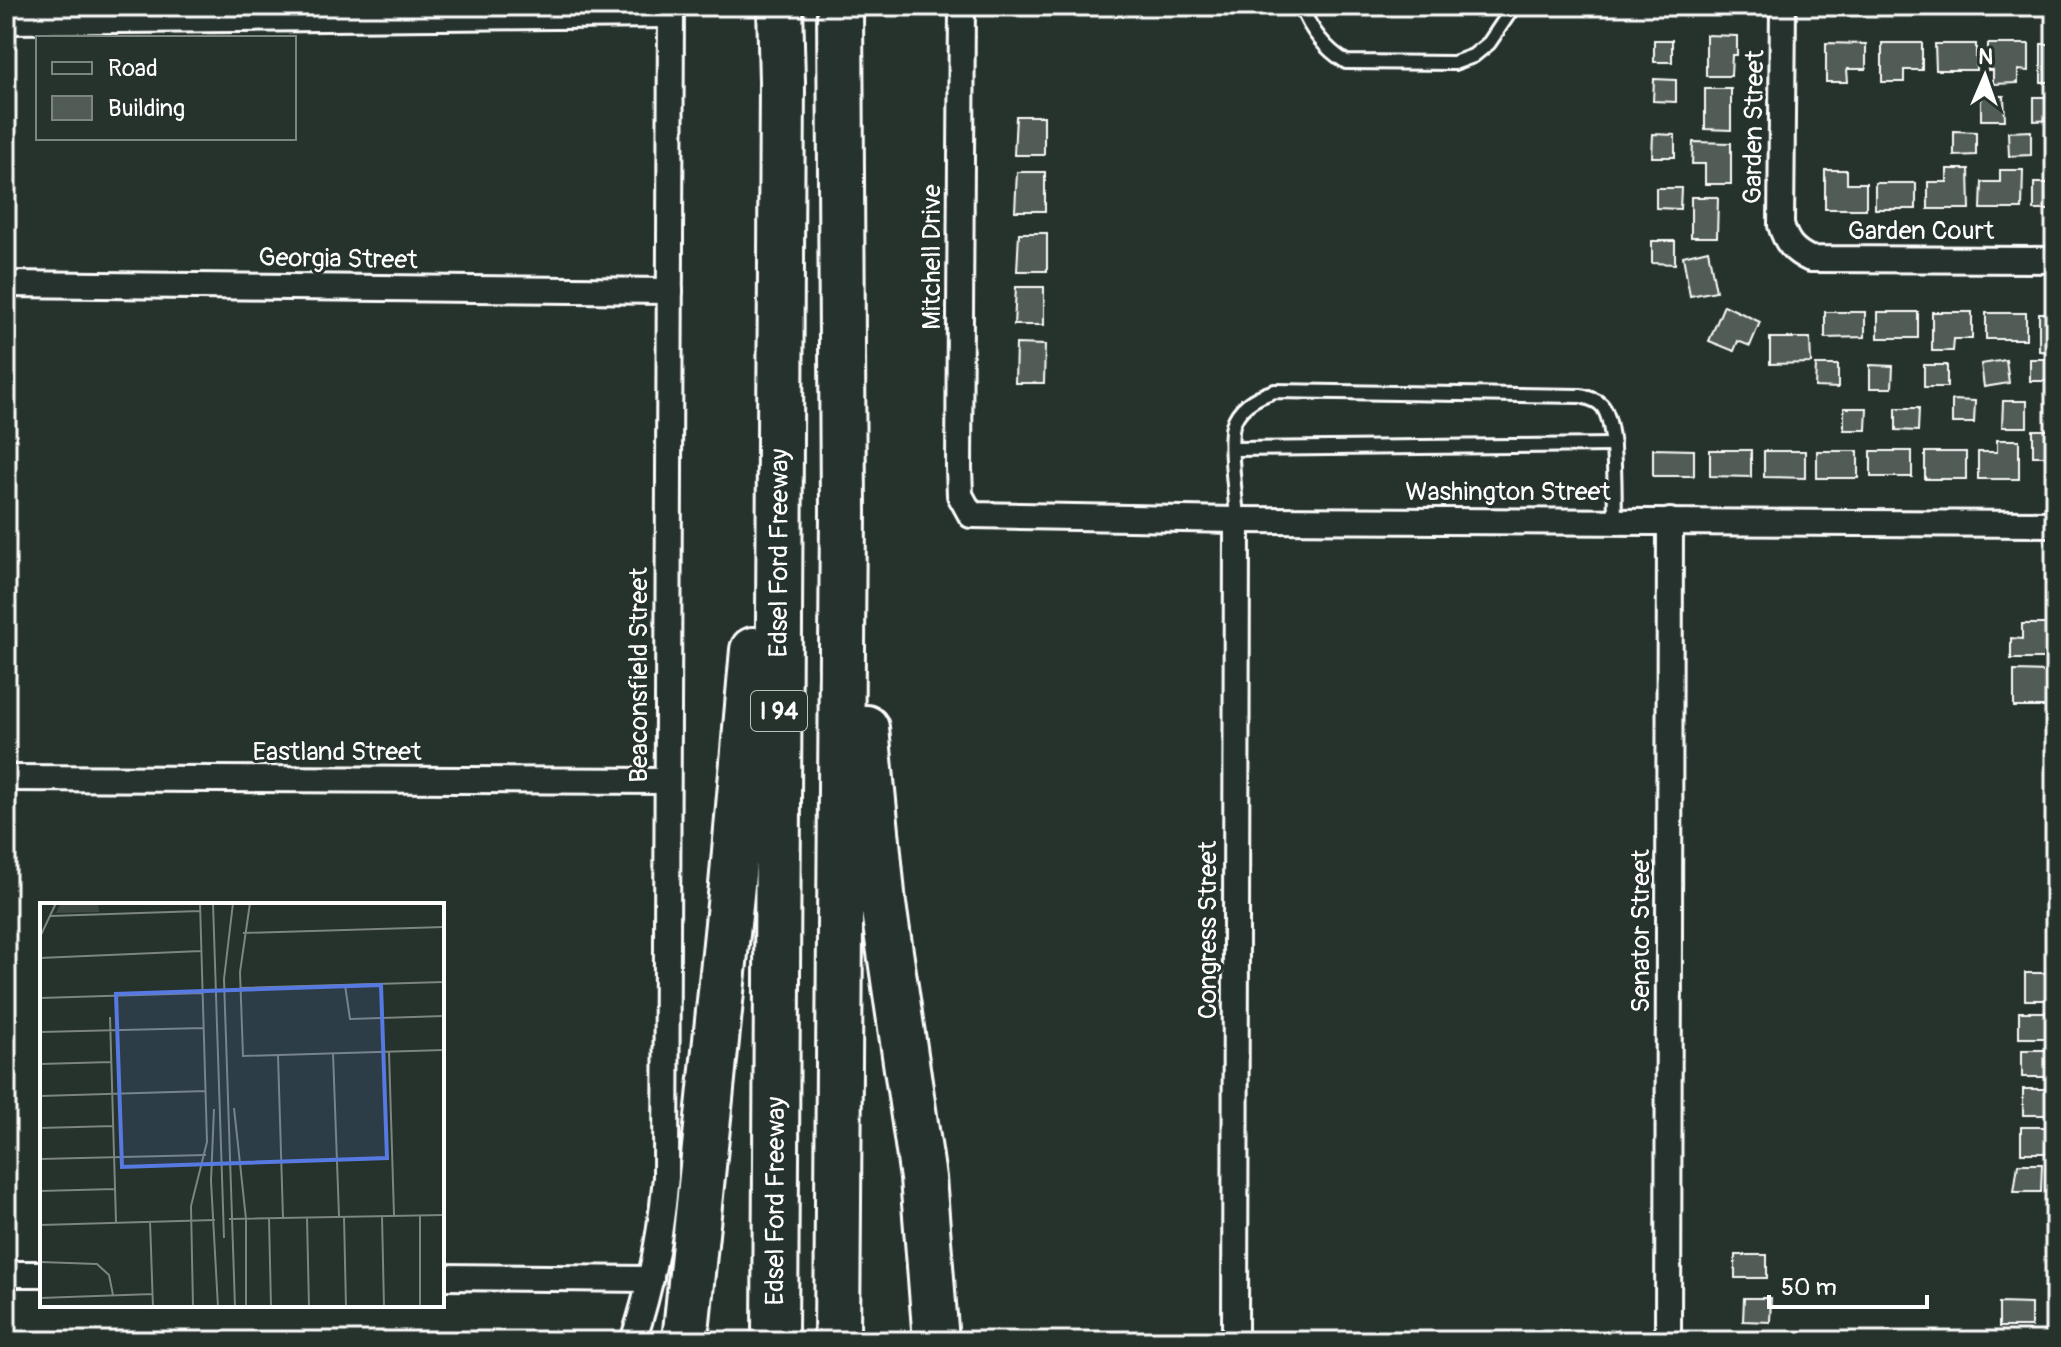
<svg xmlns="http://www.w3.org/2000/svg" width="2061" height="1347" viewBox="0 0 2061 1347" font-family="Pangolin,sans-serif">
<style>
.building{fill:#515c57;stroke:#fff;stroke-width:2}
.lines{fill:none;stroke-linecap:round;stroke-linejoin:round}
.service-casing{stroke:#fff;stroke-width:18}
.minor-casing{stroke:#fff;stroke-width:30}
.motorway-casing{stroke:#fff;stroke-width:50}
.service{stroke:#26332d;stroke-width:12}
.minor{stroke:#26332d;stroke-width:24}
.motorway{stroke:#26332d;stroke-width:44}
.labels{text-anchor:middle;dominant-baseline:central;stroke-width:6;stroke-linejoin:round;paint-order:stroke}
.shield{fill:#26332d;stroke:#bec2c0;stroke-width:2}
.shield-label{font-size:24px;font-weight:bold;fill:#fff}
.street-label{font-size:26px;fill:#fff;stroke:#26332d}
.inset-road{fill:none;stroke:#7d8581;stroke-width:2}
.view{fill:#567ae2;fill-opacity:0.15;stroke:#567ae2;stroke-width:4}
.inset-edge{fill:none;stroke:#fff;stroke-width:4}
</style>
<rect width="100%" height="100%" fill="#26332d"/>
<filter id="ink" filterUnits="userSpaceOnUse"><feTurbulence type="fractalNoise" baseFrequency=".0125" numOctaves="2"/><feDisplacementMap in="SourceGraphic" scale="16" xChannelSelector="R" yChannelSelector="G"/><feConvolveMatrix kernelMatrix="1 2 1 2 8 2 1 2 1" color-interpolation-filters="sRGB"/></filter>
<g filter="url(#ink)">
<g class="building">
<polygon points="1706,35 1737,36 1737,55 1732,55 1731,76 1706,76"/>
<rect x="1654" y="40" width="18" height="22"/>
<polygon points="1826,43 1866,44 1866,69 1847,69 1848,82 1826,82"/>
<polygon points="1882,43 1922,43 1922,70 1904,70 1904,82 1882,82"/>
<polygon points="1935,44 1976,44 1976,70 1936,70"/>
<polygon points="1988,44 2029,44 2029,71 2018,70 2018,83 1993,84 1993,70 1988,70"/>
<rect x="2041" y="44" width="14" height="38"/>
<polygon points="1654,79 1676,80 1676,102 1653,101"/>
<polygon points="1705,89 1731,89 1731,130 1705,129"/>
<polygon points="1981,96 2004,96 2005,120 1981,120"/>
<polygon points="2034,97 2055,97 2055,120 2034,121"/>
<polygon points="1016,116 1044,116 1044,155 1014,155"/>
<polygon points="1954,131 1976,132 1976,155 1954,156"/>
<polygon points="2031,131 2031,155 2009,156 2008,132"/>
<polygon points="1653,134 1675,135 1675,157 1652,157"/>
<polygon points="1693,142 1731,143 1731,184 1705,184 1705,164 1692,164"/>
<polygon points="1947,169 1969,169 1970,209 1928,209 1928,182 1947,182"/>
<polygon points="1825,170 1847,170 1847,183 1866,183 1866,209 1825,209"/>
<polygon points="2000,170 2023,170 2022,209 1981,209 1982,182 2000,182"/>
<polygon points="2053,171 2055,210 2034,210 2034,183 2053,183"/>
<polygon points="1017,172 1045,172 1045,211 1015,211"/>
<rect x="1875" y="183" width="41" height="26"/>
<polygon points="1656,188 1681,188 1680,209 1656,208"/>
<polygon points="1691,197 1718,197 1717,237 1691,237"/>
<polygon points="1019,233 1047,233 1047,271 1017,271"/>
<polygon points="1652,241 1675,241 1675,264 1652,263"/>
<polygon points="1708,250 1716,291 1690,296 1683,256"/>
<polygon points="1016,287 1044,287 1044,325 1014,325"/>
<polygon points="1724,305 1760,322 1750,346 1738,341 1734,351 1709,341"/>
<polygon points="1825,312 1865,312 1865,337 1825,338"/>
<rect x="1878" y="312" width="40" height="26"/>
<polygon points="1932,312 1972,312 1972,339 1954,339 1953,351 1932,351"/>
<rect x="1986" y="313" width="40" height="26"/>
<polygon points="2039,313 2055,313 2055,352 2039,351"/>
<polygon points="1770,338 1810,338 1811,363 1770,364"/>
<polygon points="1016,344 1045,345 1044,383 1015,383"/>
<rect x="2030" y="359" width="23" height="22"/>
<polygon points="2006,360 2009,383 1984,387 1981,364"/>
<polygon points="1816,365 1838,365 1838,388 1815,387"/>
<polygon points="1870,365 1893,366 1892,388 1870,388"/>
<rect x="1924" y="365" width="23" height="22"/>
<polygon points="1952,400 1975,401 1974,423 1952,423"/>
<polygon points="2003,401 2027,401 2027,427 2002,427"/>
<polygon points="1844,408 1867,408 1866,430 1844,430"/>
<polygon points="1896,408 1919,408 1918,431 1896,430"/>
<rect x="2033" y="430" width="22" height="26"/>
<polygon points="1997,440 2019,440 2019,479 1978,479 1978,452 1997,452"/>
<polygon points="1653,449 1694,450 1694,476 1653,476"/>
<polygon points="1710,450 1751,450 1751,477 1710,476"/>
<polygon points="1764,451 1805,451 1805,478 1764,477"/>
<rect x="1817" y="451" width="41" height="27"/>
<rect x="1871" y="451" width="41" height="26"/>
<rect x="1925" y="452" width="41" height="27"/>
<polygon points="2022,624 2051,624 2051,659 2011,659 2011,638 2022,639"/>
<polygon points="2014,671 2048,672 2048,707 2014,707"/>
<rect x="2025" y="973" width="26" height="27"/>
<rect x="2019" y="1012" width="27" height="26"/>
<rect x="2022" y="1050" width="26" height="27"/>
<rect x="2023" y="1089" width="26" height="26"/>
<polygon points="2021,1127 2048,1127 2047,1153 2021,1153"/>
<polygon points="2018,1164 2042,1164 2041,1192 2014,1192"/>
<rect x="1735" y="1255" width="32" height="23"/>
<polygon points="1744,1298 1771,1298 1770,1322 1743,1321"/>
<polygon points="1999,1303 2031,1304 2031,1327 1999,1327"/>
</g>
<g class="lines">
<defs>
<g id="service">
<path d="M1301 6C1310 29 1325 49 1346 62L1454 63 1473 56 1489 43 1514 6"/>
<polyline points="1233,449 1613,445"/>
<path d="M1237 520C1236 496 1228 446 1233 425 1239 405 1258 396 1275 391L1581 396C1589 398 1598 400 1603 407 1617 426 1614 495 1615 520"/>
</g>
<g id="minor">
<polyline points="962,6 959,468 960,495 971,515 1237,520 2055,524"/>
<path d="M1783 6 1781 225C1786 242 1793 251 1810 259L2055 260"/>
<polyline points="6,21 671,15"/>
<polyline points="6,284 670,291"/>
<polyline points="6,778 667,781"/>
<polyline points="6,1274 42,1274"/>
<polyline points="442,1277 651,1279"/>
<path d="M633 1341C651 1288 661 1233 666 1177L671 6"/>
<polyline points="1235,1341 1237,520"/>
<polyline points="1668,1341 1670,521"/>
</g>
<g id="motorway">
<polyline points="866,728 883,904 923,1178 936,1341"/>
<polyline points="685,1341 732,885 753,650"/>
<path id="s1" d="M775 1341 782 81 780 6"/>
<polyline points="837,1341 843,512 840,6"/>
</g>
</defs>
<use href="#service" class="service-casing"/>
<use href="#minor" class="minor-casing"/>
<use href="#motorway" class="motorway-casing"/>
<use href="#service" class="service"/>
<use href="#minor" class="minor"/>
<use href="#motorway" class="motorway"/>
</g>
</g>
<g class="labels">
<rect class="shield" x="751" y="691" width="56" height="40" rx="6"/>
<g class="shield-label">
<text x="779" y="711">I 94</text>
</g>
<g class="street-label">
<text transform="translate(1754 127) rotate(-89)">Garden Street</text>
<text x="1921" y="231">Garden Court</text>
<text transform="translate(932 257) rotate(-90)">Mitchell Drive</text>
<text transform="translate(338 259) rotate(1)">Georgia Street</text>
<text x="1508" y="492">Washington Street</text>
<text stroke="none"><textPath href="#s1" startOffset="788">Edsel Ford Freeway</textPath></text>
<text transform="translate(639 675) rotate(-90)">Beaconsfield Street</text>
<text x="337" y="752">Eastland Street</text>
<text transform="translate(1208 930) rotate(-90)">Congress Street</text>
<text transform="translate(1641 931) rotate(-90)">Senator Street</text>
<text stroke="none"><textPath href="#s1" startOffset="140">Edsel Ford Freeway</textPath></text>
</g>
</g>
<g transform="translate(40 903)">
<rect width="404" height="404" fill="#26332d"/>
<path d="M21 0H58L59 9 16 10Z" fill="#3e4944"/>
<path class="inset-road" d="M173 0 184 335M193 0 184 76 195 404M210 0 200 69 203 153 404 147M10 13 160 8M203 30 404 24M0 34 16 0M0 55 161 48M305 82 310 116 404 113M200 85 404 79M0 95 163 90M70 114 76 319M0 129 164 125M349 149 354 312M293 150 299 313M238 152 243 315M0 161 72 159M0 193 166 188M194 205 206 316V404M174 206 171 278 178 404M0 225 74 223M0 256 166 252M0 288 75 286M380 312V404M304 313 306 404M342 313 344 404M267 314 269 404M229 315 231 404M189 316 404 312M110 318 113 404M0 322 175 317M0 359 57 361 69 372 73 392M0 395 113 391M153 404 151 303 167 239 160 0"/>
<path class="view" d="M341 82 347 255 82 264 76 91Z"/>
<rect width="404" height="404" class="inset-edge"/>
</g>
<rect width="2061" height="1347" fill="none" stroke="#26332d" stroke-width="32"/>
<rect x="16" y="16" width="2029" height="1315" fill="none" stroke="#fff" stroke-width="3" filter="url(#ink)"/>
<rect x="36" y="36" width="260" height="104" fill="#26332d" stroke="#7d8581" stroke-width="2"/>
<rect x="52" y="62" width="40" height="12" fill="#26332d" stroke="#7d8581" stroke-width="2"/>
<text x="108" y="76" font-size="24" fill="#ffffff">Road</text>
<rect x="52" y="96" width="40" height="24" fill="#515c57" stroke="#7d8581" stroke-width="2"/>
<text x="108" y="116" font-size="24" fill="#ffffff">Building</text>
<g transform="translate(1985 76) rotate(2)" stroke="#26332d" stroke-width="6" paint-order="stroke">
<path d="M0-6L14 30L0 20L-14 30Z" fill="#ffffff"/>
<text y="-12" font-size="22" font-weight="bold" text-anchor="middle" fill="#ffffff">N</text>
</g>
<path d="M1769 1295v12h158v-12" fill="none" stroke="#ffffff" stroke-width="4"/>
<text x="1781" y="1295" font-size="24" fill="#ffffff" stroke="#26332d" stroke-width="6" paint-order="stroke">50 m</text>
</svg>
